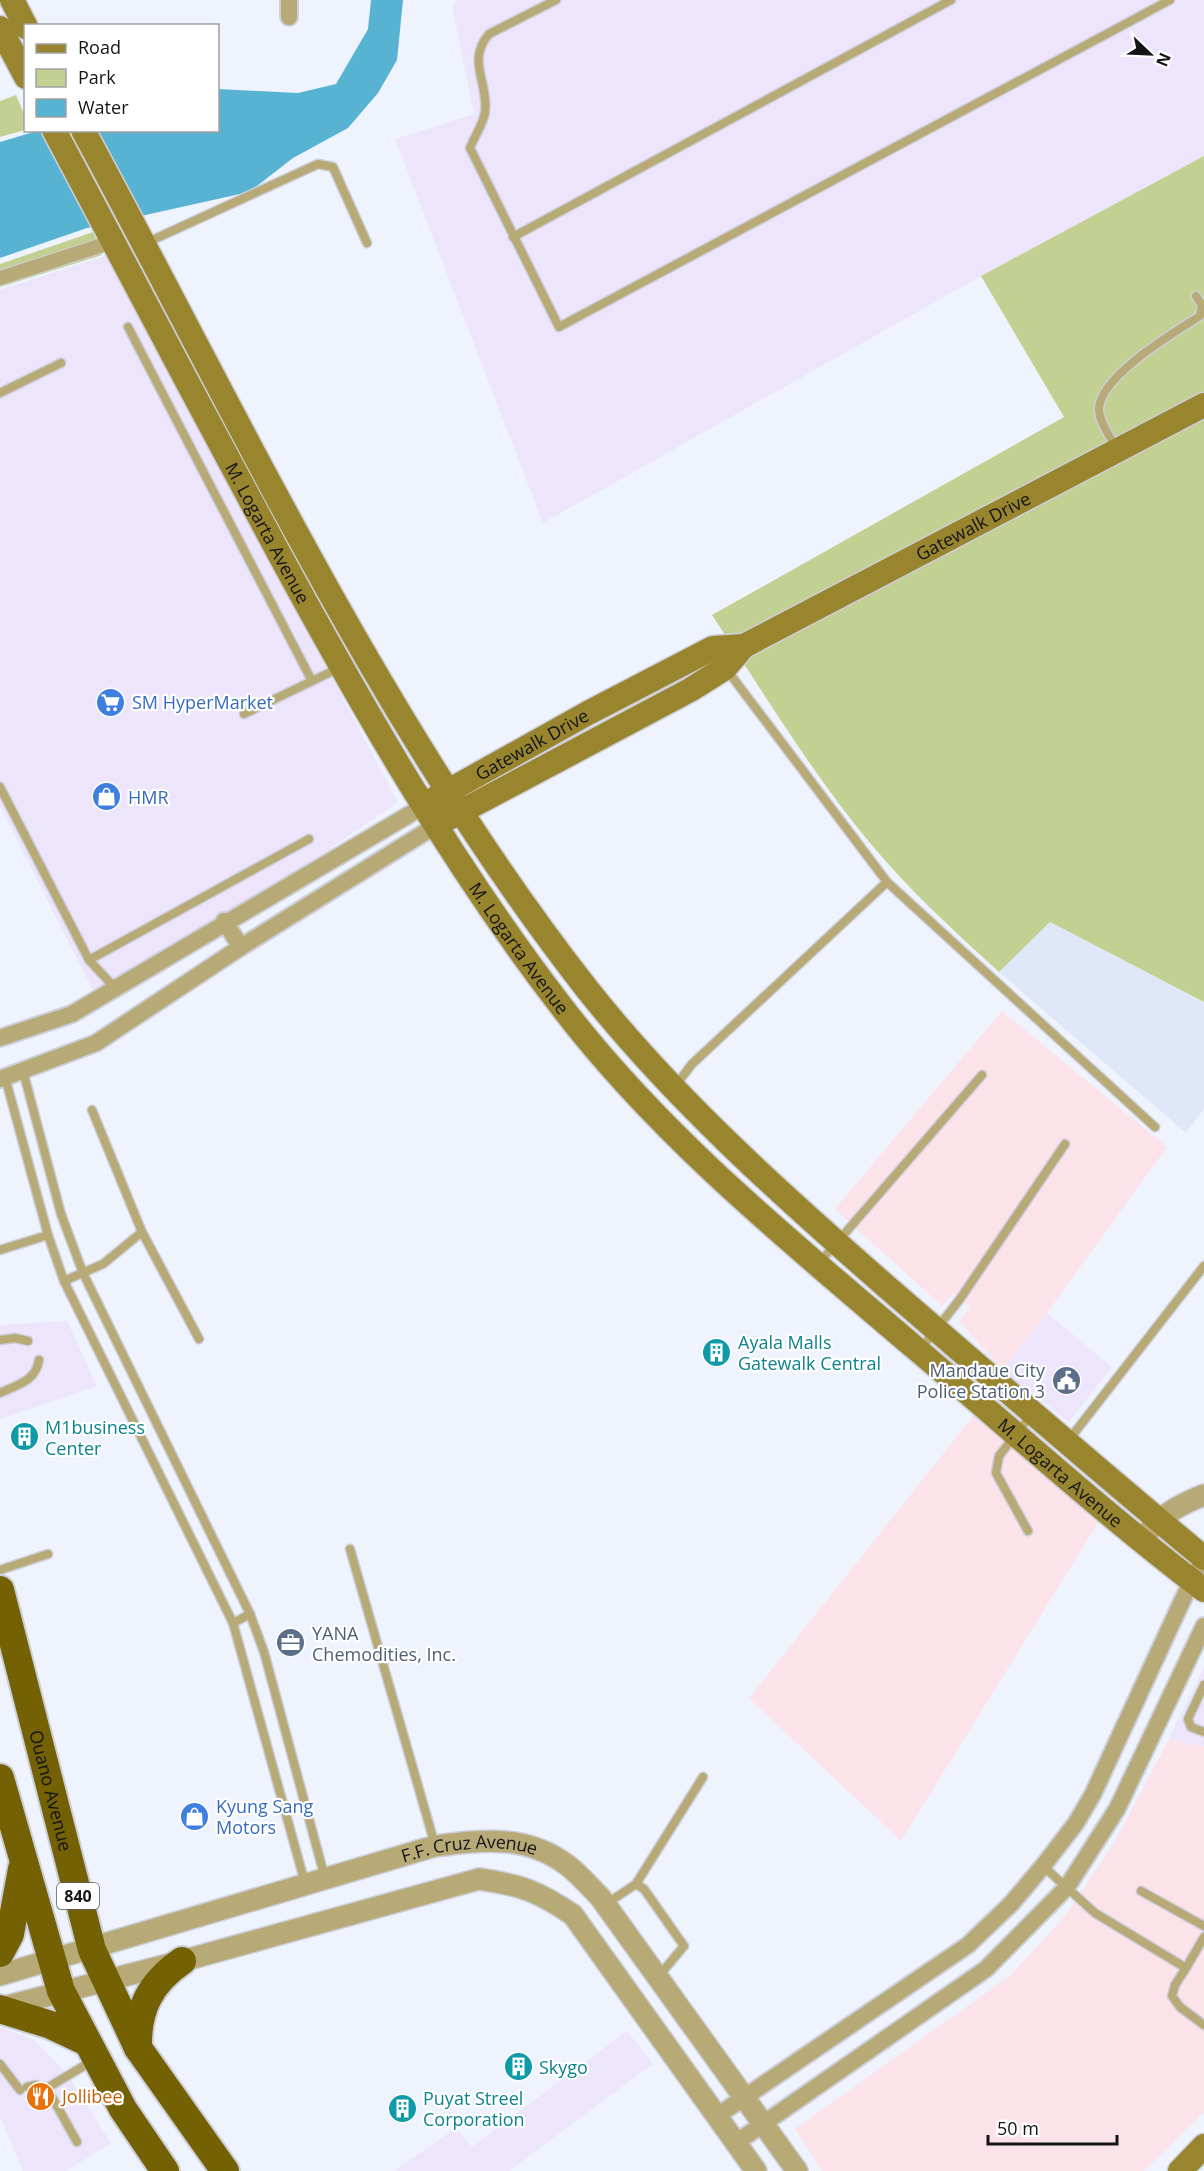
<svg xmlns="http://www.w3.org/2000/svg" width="1204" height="2171" viewBox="0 0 1204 2171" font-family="'Open Sans',sans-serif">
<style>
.commercial{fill:#ece5fb}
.industrial{fill:#fce2e9}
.built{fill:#dfe7f8}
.green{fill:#c2d092}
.water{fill:#58b3d3}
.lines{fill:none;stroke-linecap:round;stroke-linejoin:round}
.service-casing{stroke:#cccfd9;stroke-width:11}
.pedestrian-casing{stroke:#cccfd9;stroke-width:16}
.minor-casing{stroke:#cccfd9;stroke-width:20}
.tertiary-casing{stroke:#cccfd9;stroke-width:24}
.secondary-casing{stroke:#cccfd9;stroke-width:27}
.trunk-casing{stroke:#cccfd9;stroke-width:32}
.service{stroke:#b7aa76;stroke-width:8}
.pedestrian{stroke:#b7aa76;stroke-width:14}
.minor{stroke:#b7aa76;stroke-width:16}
.tertiary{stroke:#b7aa76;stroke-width:21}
.secondary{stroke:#9a852f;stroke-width:24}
.trunk{stroke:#746104;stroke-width:28}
.labels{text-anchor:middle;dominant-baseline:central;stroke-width:4.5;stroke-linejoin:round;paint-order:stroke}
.shield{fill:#fff;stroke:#5a5b5d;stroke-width:1.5}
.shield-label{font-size:16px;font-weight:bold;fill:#131518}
.street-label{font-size:18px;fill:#131518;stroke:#fff}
.shop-label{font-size:18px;fill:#366cbe;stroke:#fff;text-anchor:start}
.culture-label{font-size:18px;fill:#0d838f;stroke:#fff;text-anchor:start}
.service-label{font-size:18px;fill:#4e5e75;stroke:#fff;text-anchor:end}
.food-label{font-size:18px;fill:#c56008;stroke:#fff;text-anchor:start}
</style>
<rect width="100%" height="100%" fill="#eff3fe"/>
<g class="commercial">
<polygon points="458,0 1204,0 1204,156 981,276 543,523 395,139 474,114 452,6"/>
<polygon points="105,256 148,332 398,802 296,872 93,990 0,806 0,290"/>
<polygon points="1047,1313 1112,1367 1069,1422 1002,1369"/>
<polygon points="67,1321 97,1386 0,1419 0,1325"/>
<polygon points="1204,1667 1204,1747 1169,1739"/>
<polygon points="0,2027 34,2040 68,2075 111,2143 66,2171 23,2171 0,2117"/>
<polygon points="627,2031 653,2064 509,2171 394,2171 456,2128 472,2147"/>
</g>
<g class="industrial">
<polygon points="1002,1011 1167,1147 1047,1313 1002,1369 959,1321 970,1307 953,1294 942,1306 835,1209"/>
<polygon points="974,1415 1098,1523 901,1841 749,1698"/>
<polygon points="1169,1739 1204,1747 1204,2112 1144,2171 822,2171 795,2129 1011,1975 1064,1917 1114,1843"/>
</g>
<polygon class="built" points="1049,922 1204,1002 1204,1109 1186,1133 999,972"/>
<g class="green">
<polygon points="16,95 25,116 25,130 0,137 0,101"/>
<path d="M1204 156V1002L1050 922 999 972C954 931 909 890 870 843 811 772 763 692 712 615L1064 417 981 276Z"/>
<polygon points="93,232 102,255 0,287 0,264"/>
</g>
<polygon class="water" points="371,0 403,0 397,60 378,93 348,128 293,158 249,192 87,228 0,258 0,142 37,131 218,130 218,89 298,93 336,84 368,29"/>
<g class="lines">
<defs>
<g id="service">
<path d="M556 0 489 34C466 61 489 83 485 112 484 123 474 137 470 148L559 327 1170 0"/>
<polyline points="513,237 951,0"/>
<polyline points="146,243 318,164 333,167 367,243"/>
<polyline points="128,327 312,681"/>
<polyline points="0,393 61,363"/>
<path d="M1116 448C1111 438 1099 421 1099 410 1098 377 1175 332 1200 316L1202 305 1196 296"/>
<polyline points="727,670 887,882 1155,1127"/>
<polyline points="244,714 341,667"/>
<polyline points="0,787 89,960 115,988"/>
<polyline points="89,960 309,839"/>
<polyline points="23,1071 61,1214 83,1273 250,1614 264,1652 325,1878"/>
<polyline points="5,1077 48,1235 64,1281 233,1623 305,1883"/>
<polyline points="676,1085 692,1064 887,882"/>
<polyline points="92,1110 142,1232 199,1339"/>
<polyline points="0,1250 48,1235"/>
<polyline points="820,1262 982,1075"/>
<polyline points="64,1281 103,1264 142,1232"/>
<polyline points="0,1340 15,1338 28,1341"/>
<polyline points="920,1350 960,1299 1065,1144"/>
<path d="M0 1393C17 1385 36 1381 39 1360"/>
<polyline points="1068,1441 1204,1266"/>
<polyline points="1028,1531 996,1473 999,1456 1032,1414"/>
<polyline points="350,1549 435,1845"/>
<polyline points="0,1570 48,1554"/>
<polyline points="233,1623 250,1614"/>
<polyline points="1204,1685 1188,1719 1191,1727 1204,1732"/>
<polyline points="1043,1866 1095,1913 1186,1968 1175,1985 1172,1996 1180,2007 1204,2025"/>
<polyline points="636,1884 703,1777"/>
<polyline points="1141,1891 1204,1926"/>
<polyline points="606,1904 636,1884 644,1889 684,1946 658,1977"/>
<polyline points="1186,1968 1204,1937"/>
<polyline points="0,2064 20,2090"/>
<polyline points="27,2087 35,2085 47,2088 92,2061"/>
<polyline points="47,2088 77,2142"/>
</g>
<polyline id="pedestrian" points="0,278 112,242"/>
<g id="minor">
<polyline points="289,0 289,17"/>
<polyline points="224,921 241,947"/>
<polyline points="0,1038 72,1014 422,807"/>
<polyline points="0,1079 96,1043 241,947 435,826"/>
<polyline points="717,2116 968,1945 1011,1904 1043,1866 1076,1823 1093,1794 1196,1571"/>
<polyline points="737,2142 986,1969 1067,1887 1117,1809 1204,1626"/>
</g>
<g id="tertiary">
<path d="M1141 1540C1162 1515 1174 1507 1204 1495"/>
<path id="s1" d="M0 1975 435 1846C482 1840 526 1834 567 1865 579 1874 590 1887 600 1897L797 2171"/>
<path d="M0 2008 182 1961 479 1879C521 1885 538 1891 573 1915L756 2171"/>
</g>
<g id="secondary">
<polyline points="12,0 26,27"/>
<polyline points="0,28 26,77"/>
<path id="s2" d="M54 130C128 270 201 409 276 548 362 707 451 863 561 1006 660 1136 790 1241 914 1347 1010 1428 1104 1514 1204 1590"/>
<path d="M83 130C241 422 382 727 587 989 674 1099 783 1196 888 1288 993 1379 1097 1469 1204 1558"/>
<path id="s3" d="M434 799 588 713 713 648 744 646"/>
<path id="s4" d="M447 819 690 690 725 668 744 646 1204 405"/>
<polyline points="1180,2171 1204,2146"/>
</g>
<g id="trunk">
<path id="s5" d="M0 1590 92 1950 138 2048 225 2171"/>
<polyline points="0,1778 61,1991 123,2109 165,2171"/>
<polyline points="0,1953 10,1934 22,1869"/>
<polyline points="0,2009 51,2025 85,2041"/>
<path d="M138 2048C137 2009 150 1983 182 1961"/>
</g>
</defs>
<use href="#service" class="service-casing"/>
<use href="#pedestrian" class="pedestrian-casing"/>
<use href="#minor" class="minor-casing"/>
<use href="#tertiary" class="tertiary-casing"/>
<use href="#secondary" class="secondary-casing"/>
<use href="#trunk" class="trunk-casing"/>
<use href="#service" class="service"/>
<use href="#pedestrian" class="pedestrian"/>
<use href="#minor" class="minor"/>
<use href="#tertiary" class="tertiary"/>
<use href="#secondary" class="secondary"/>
<use href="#trunk" class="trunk"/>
</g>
<defs>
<symbol id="supermarket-disc" viewBox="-11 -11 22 22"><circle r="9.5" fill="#3f7fe0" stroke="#fff"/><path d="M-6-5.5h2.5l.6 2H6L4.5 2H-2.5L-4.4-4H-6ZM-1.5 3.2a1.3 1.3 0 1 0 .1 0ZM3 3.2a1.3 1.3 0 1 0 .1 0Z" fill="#fff"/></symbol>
<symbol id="shop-disc" viewBox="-11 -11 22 22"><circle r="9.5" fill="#3f7fe0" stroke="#fff"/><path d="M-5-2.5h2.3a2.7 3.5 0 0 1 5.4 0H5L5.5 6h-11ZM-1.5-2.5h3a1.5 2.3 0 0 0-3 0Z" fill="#fff"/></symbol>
<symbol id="building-disc" viewBox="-11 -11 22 22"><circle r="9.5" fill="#0f9aa8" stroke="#fff"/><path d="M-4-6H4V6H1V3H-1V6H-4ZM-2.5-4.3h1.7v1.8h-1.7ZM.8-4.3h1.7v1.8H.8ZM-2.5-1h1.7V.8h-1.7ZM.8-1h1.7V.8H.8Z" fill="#fff"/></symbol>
<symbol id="civic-disc" viewBox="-11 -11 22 22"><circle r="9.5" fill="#5c6f8a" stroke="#fff"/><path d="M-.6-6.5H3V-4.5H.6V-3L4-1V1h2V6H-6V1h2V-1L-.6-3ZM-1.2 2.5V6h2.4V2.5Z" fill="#fff"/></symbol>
<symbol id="office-disc" viewBox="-11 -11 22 22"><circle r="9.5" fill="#5c6f8a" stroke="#fff"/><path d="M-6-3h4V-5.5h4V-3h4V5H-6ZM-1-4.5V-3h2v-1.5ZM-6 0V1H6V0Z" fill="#fff"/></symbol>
<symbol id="restaurant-disc" viewBox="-11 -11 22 22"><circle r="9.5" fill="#e8710a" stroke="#fff"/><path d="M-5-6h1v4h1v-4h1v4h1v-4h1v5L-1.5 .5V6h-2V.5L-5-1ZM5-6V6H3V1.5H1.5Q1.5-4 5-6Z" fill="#fff"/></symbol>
</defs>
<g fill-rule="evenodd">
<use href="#supermarket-disc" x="94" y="686" width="33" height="33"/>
<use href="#shop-disc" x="90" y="780" width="33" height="33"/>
<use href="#building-disc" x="700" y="1336" width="33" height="33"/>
<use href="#civic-disc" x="1050" y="1364" width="33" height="33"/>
<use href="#building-disc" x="8" y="1420" width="33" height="33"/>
<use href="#office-disc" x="274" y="1626" width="33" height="33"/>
<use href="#shop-disc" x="178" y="1800" width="33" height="33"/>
<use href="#building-disc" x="502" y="2050" width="33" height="33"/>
<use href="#restaurant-disc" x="24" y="2080" width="33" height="33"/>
<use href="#building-disc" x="386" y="2092" width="33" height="33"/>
</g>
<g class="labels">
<rect class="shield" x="57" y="1883" width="42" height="26" rx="4.5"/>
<g class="shield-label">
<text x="78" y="1896">840</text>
</g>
<g class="street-label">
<text stroke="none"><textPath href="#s4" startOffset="604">Gatewalk Drive</textPath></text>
<text stroke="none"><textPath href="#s2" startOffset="456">M. Logarta Avenue</textPath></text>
<text stroke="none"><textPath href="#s3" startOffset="112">Gatewalk Drive</textPath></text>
<text stroke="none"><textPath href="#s2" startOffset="942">M. Logarta Avenue</textPath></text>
<text stroke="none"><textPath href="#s2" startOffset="1698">M. Logarta Avenue</textPath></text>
<text stroke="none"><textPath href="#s5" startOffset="207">Ouano Avenue</textPath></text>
<text stroke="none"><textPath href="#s1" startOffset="488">F.F. Cruz Avenue</textPath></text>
</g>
<g class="shop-label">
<text x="132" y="702">SM HyperMarket</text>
<text x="128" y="797">HMR</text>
<text x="216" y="1806">Kyung Sang<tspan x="216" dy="21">Motors</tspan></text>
</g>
<g class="culture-label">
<text x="738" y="1342">Ayala Malls<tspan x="738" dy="21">Gatewalk Central</tspan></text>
<text x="45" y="1427">M1business<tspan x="45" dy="21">Center</tspan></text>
<text x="539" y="2067">Skygo</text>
<text x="423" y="2098">Puyat Streel<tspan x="423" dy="21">Corporation</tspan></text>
</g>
<g class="service-label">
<text x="1045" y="1370">Mandaue City<tspan x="1045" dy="21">Police Station 3</tspan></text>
<text x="312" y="1633" text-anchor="start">YANA<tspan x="312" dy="21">Chemodities, Inc.</tspan></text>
</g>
<g class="food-label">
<text x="62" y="2096">Jollibee</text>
</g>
</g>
<rect x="24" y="24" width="195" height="108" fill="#ffffff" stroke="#a1a1a3" stroke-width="1.5"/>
<rect x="36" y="44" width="30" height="9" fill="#9a852f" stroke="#a1a1a3" stroke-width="1.5"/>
<text x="78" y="54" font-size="18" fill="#131518">Road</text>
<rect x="36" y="69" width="30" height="18" fill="#c2d092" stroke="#a1a1a3" stroke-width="1.5"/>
<text x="78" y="84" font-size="18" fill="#131518">Park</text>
<rect x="36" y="99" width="30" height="18" fill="#58b3d3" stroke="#a1a1a3" stroke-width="1.5"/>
<text x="78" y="114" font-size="18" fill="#131518">Water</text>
<g transform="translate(1150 54) rotate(113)" stroke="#ffffff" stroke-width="4.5" paint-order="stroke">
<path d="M0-4.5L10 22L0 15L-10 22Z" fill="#131518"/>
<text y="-9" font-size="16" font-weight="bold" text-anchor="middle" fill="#131518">N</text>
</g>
<path d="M988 2135v9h129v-9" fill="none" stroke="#131518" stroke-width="3"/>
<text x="997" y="2135" font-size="18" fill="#131518" stroke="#ffffff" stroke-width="4.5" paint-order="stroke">50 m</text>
</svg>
